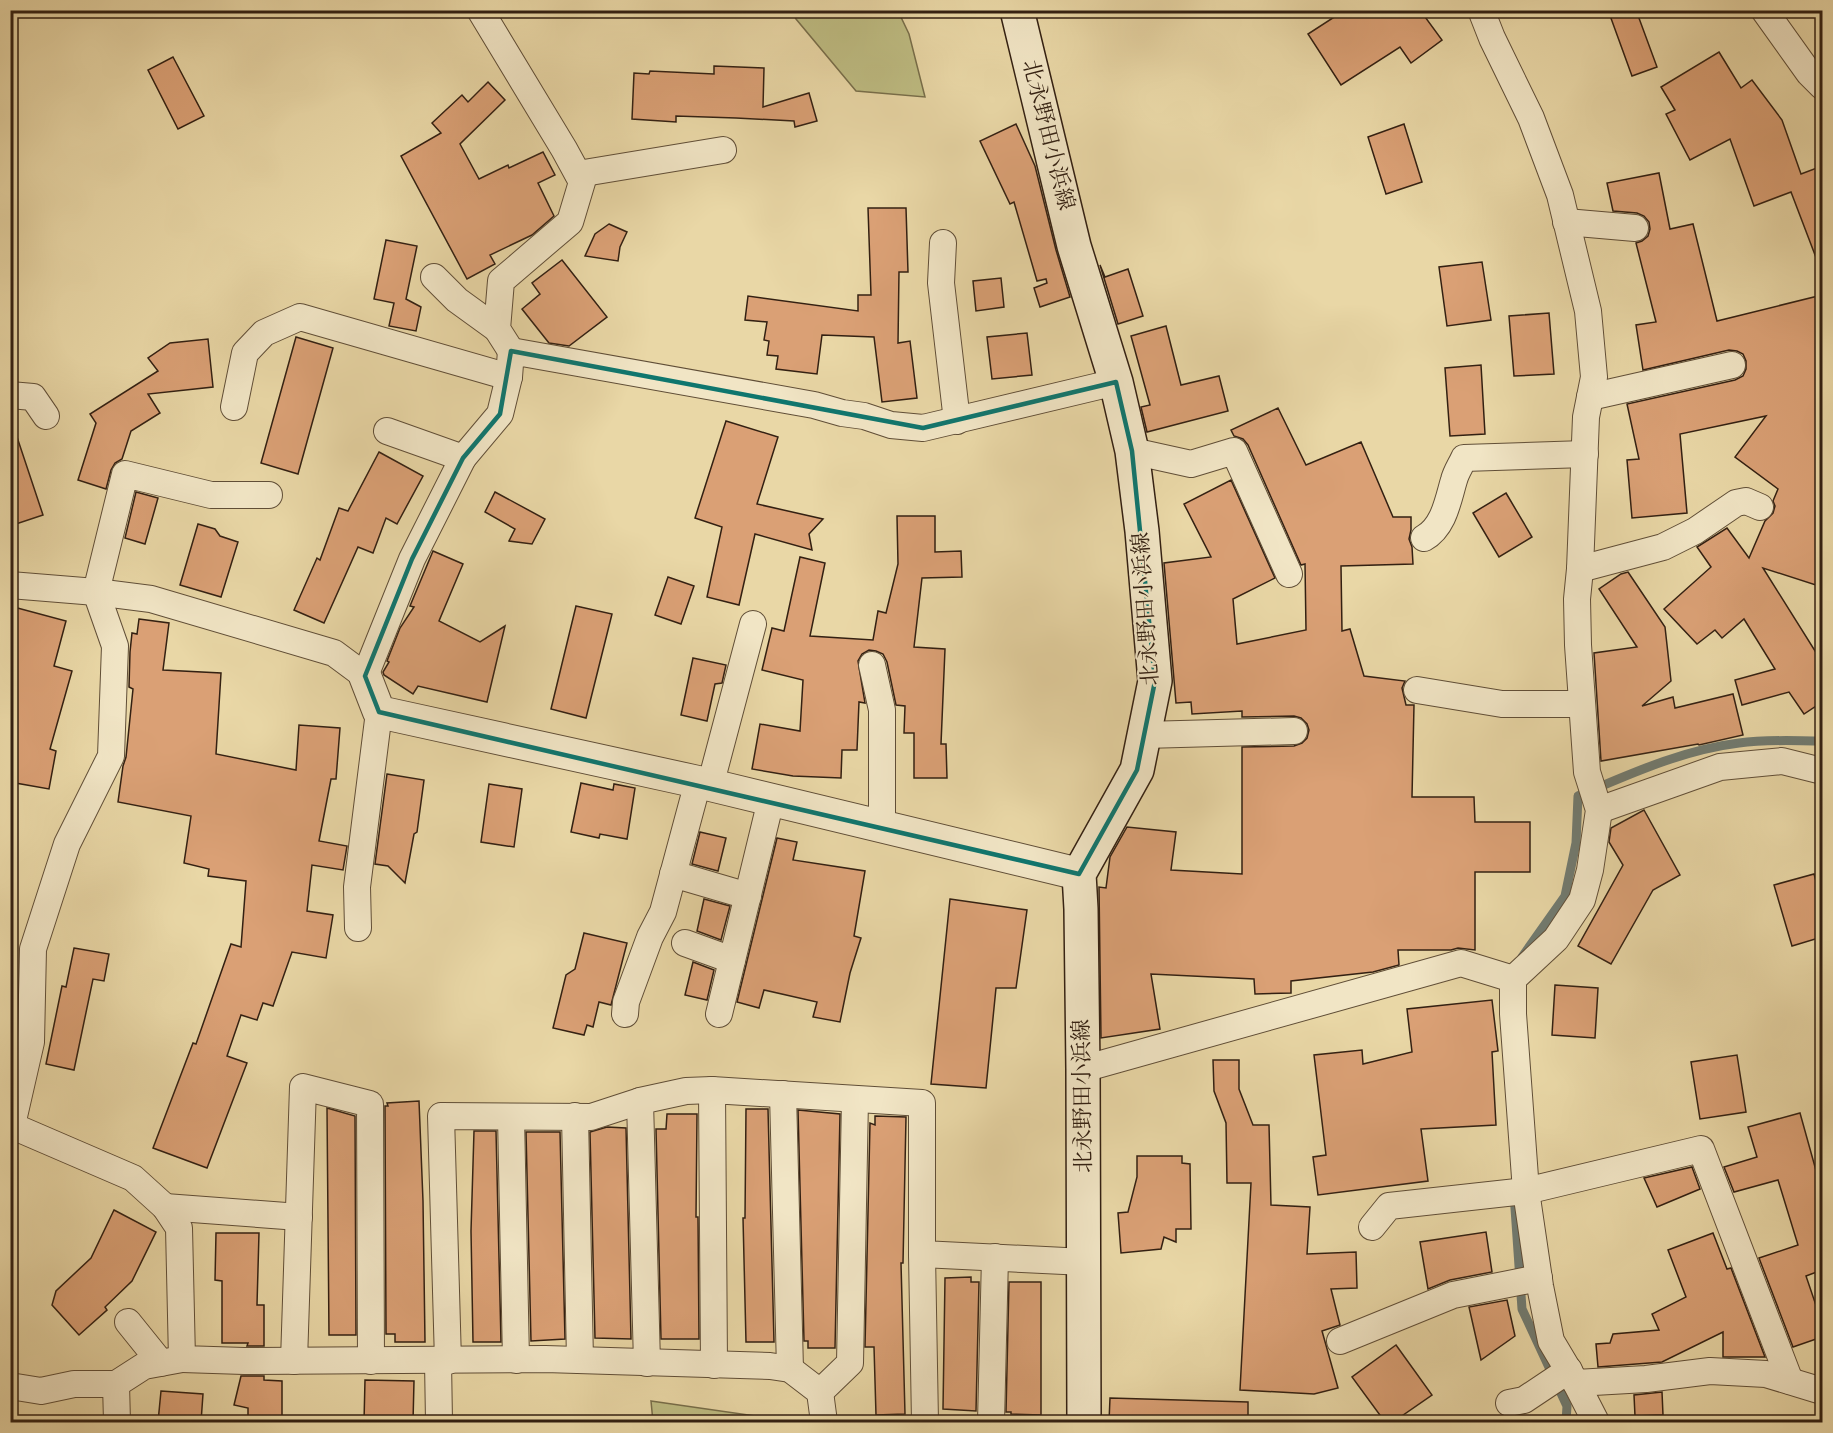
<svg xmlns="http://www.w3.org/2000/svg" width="1833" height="1433" viewBox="0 0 1833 1433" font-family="'Libre Bodoni','Noto Serif JP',serif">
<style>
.green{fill:#bebc82;stroke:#786e4a;stroke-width:1.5}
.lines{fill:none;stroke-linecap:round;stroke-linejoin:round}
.stream{stroke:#717b71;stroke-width:9}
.building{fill:#daa075;stroke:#332012;stroke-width:1.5}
.minor-casing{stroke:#604e37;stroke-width:28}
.tertiary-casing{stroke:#604e37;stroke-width:34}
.secondary-casing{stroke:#332012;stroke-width:36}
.minor{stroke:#f1e5c5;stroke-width:26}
.tertiary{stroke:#f1e5c5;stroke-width:32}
.secondary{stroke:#f1e5c5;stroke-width:33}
.marked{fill:none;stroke:#0f766e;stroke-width:4.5;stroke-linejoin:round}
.labels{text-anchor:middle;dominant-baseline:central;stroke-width:4.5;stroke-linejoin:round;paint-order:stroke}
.street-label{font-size:22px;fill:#332012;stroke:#f1e5c5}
</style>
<rect width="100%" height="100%" fill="#e9d7a6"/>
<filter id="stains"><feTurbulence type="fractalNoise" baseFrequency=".00333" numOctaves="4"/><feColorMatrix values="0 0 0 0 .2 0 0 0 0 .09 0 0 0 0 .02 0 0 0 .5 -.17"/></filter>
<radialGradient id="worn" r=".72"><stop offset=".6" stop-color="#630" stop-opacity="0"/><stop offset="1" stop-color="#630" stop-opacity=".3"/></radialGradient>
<g class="green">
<polygon points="792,11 898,11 909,34 925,97 856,91 796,19"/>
<polygon points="651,1401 798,1422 653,1422"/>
</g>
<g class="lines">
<g class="stream">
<path d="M1522 957 1565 896 1576 843 1578 796C1630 774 1682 750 1739 743 1767 739 1795 741 1822 741"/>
<polyline points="1514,1194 1522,1309 1567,1406 1566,1422"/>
</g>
</g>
<g class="building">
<polygon points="1345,10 1420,10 1442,40 1411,63 1400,47 1341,85 1308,34"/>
<polygon points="1608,10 1636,10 1657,67 1632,76"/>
<polygon points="1719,52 1741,88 1752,80 1782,120 1801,174 1822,166 1822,268 1820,268 1791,192 1754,206 1730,139 1690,160 1666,114 1675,110 1661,87"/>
<polygon points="173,57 204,116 178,129 148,70"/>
<polygon points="714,66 764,68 763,107 809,93 817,121 795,127 794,121 736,118 676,116 676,122 632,119 634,73 649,74 650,71 714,74"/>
<polygon points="488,82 505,100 460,144 479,179 508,165 509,168 543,152 555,175 538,183 554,216 532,235 490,255 495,264 467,279 401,156 441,133 432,123 462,95 468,102"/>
<polygon points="1016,124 1035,166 1056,250 1070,297 1040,307 1034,288 1047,283 1046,279 1037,281 1014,202 1010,204 980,141"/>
<polygon points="1404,124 1422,182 1386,194 1368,137"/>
<polygon points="1659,173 1670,229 1693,224 1717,321 1822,295 1822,587 1763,568 1822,662 1822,702 1804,714 1789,692 1742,705 1735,680 1775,669 1744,619 1722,638 1715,630 1697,644 1664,609 1711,567 1697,547 1727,528 1749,558 1765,521 1773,513 1775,506 1773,501 1778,489 1735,457 1766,416 1680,434 1687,513 1632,518 1627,460 1639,459 1627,404 1735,380 1743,376 1746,369 1746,361 1743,354 1737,351 1729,350 1643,370 1636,325 1656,322 1636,243 1642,241 1648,236 1650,229 1649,222 1644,216 1637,213 1613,211 1607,183"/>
<polygon points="868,208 906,208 908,272 899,272 898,343 910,341 917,398 882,402 874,337 822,335 817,374 776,369 778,356 767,355 769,341 764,340 767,322 745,320 748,296 858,311 858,295 871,295"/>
<polygon points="609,224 627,232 620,247 618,261 585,256 595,234"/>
<polygon points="386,240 417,246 406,299 421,307 416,331 389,326 394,303 374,299"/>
<polygon points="562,260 607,317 569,346 549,343 522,309 540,294 532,283"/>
<polygon points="1482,262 1491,320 1447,326 1439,267"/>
<polygon points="1100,265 1105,277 1128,269 1143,316 1118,324"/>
<polygon points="1001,278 1004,307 976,311 973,281"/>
<polygon points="1549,313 1554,374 1514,376 1509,316"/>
<polygon points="1166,326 1181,385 1219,376 1228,411 1147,432 1141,407 1150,405 1131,336"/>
<polygon points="1027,333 1032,375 992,379 987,337"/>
<polygon points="296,337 333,348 298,474 261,463"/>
<polygon points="208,339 213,387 148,394 160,413 131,431 122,459 115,463 111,470 106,489 78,480 96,423 90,414 158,371 148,358 170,343"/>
<polygon points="1481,365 1485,434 1450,436 1445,368"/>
<polygon points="1278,408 1306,465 1361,442 1393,517 1411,517 1411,530 1409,539 1412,547 1413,564 1341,566 1342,631 1350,629 1364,676 1405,681 1402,688 1406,705 1414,705 1412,797 1474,797 1475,822 1530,822 1530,872 1475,872 1475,950 1458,948 1451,950 1398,950 1399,965 1373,972 1291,981 1291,993 1255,994 1254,979 1151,974 1160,1029 1101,1038 1099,887 1106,888 1110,857 1127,827 1176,832 1171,870 1242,874 1242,747 1294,746 1302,743 1307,738 1309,730 1307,724 1301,718 1294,716 1242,717 1242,711 1192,714 1191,702 1176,703 1164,563 1211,557 1184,504 1231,480 1275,578 1233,599 1237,644 1306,630 1305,564 1301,565 1248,445 1243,439 1234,436 1231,430"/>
<polygon points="726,421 778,437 757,504 823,519 809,534 812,550 755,534 739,605 707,597 722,527 695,518"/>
<polygon points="10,431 15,431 43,515 10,526"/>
<polygon points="379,452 423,476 397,524 386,518 373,553 358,547 324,623 294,610 317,558 320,560 339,508 348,511"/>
<polygon points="136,492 158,498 145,544 125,538"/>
<polygon points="495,492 545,519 532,544 509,541 515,529 485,512"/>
<polygon points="1506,493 1532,537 1499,557 1473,513"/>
<polygon points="897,516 935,516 935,552 961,551 962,577 922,578 914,647 945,649 941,744 946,744 947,778 914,778 914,733 904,733 905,706 896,705 887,662 883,654 876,651 869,650 862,654 858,661 865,703 859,702 857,750 842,750 841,778 793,776 752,769 760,724 800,731 803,680 762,670 772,628 784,631 800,557 825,563 810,636 873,640 878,611 886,613 898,564"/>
<polygon points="198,524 215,529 220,536 238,542 221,597 180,585"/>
<polygon points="433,551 463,564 439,621 480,642 505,626 487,702 418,686 413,694 384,675 383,672 389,662 387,661 400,628 414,607 410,606"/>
<polygon points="1628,572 1665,627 1671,681 1642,706 1673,697 1675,708 1733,694 1743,735 1699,745 1698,744 1601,761 1594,653 1637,647 1599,589 1621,574"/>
<polygon points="668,577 694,586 681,624 655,615"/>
<polygon points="10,606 66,621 54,666 72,671 50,749 56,751 49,789 10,782"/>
<polygon points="576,606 612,614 586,718 551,709"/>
<polygon points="139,619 169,623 163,670 221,673 216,754 296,770 299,725 340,728 336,779 331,779 319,841 347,846 343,870 312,865 307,911 333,915 326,958 292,952 273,1006 263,1003 257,1020 241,1015 227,1056 247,1063 207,1168 153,1148 193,1043 196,1044 231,944 241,947 246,881 208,876 209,869 184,863 191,816 118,802 123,766 126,757 133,689 129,687 130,652 132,633 137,634"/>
<polygon points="693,658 726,665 722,683 715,684 707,721 681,715"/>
<polygon points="387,774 424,780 417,832 414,834 405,883 388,866 375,864"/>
<polygon points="581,783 613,790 614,784 635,788 627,839 600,834 599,838 571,832"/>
<polygon points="489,784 522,789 514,847 481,842"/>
<polygon points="1644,810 1680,875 1653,890 1611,964 1578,946 1623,865 1609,842 1611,828"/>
<polygon points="700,832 726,838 718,871 692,864"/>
<polygon points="777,838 797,842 793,860 865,871 854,936 861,938 850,973 840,1022 813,1017 817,1002 764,990 759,1008 737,1002"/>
<polygon points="1814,874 1822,903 1822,937 1792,946 1774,885"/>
<polygon points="704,899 730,906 721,940 697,931"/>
<polygon points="950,899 1027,910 1016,988 996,988 986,1088 931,1084"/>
<polygon points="584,933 627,943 611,1005 599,1002 593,1027 587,1025 584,1035 553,1028 566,975 575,969"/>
<polygon points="74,948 109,954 104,981 93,979 74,1070 46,1064 62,986 66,987"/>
<polygon points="693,962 714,970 707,1000 685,995"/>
<polygon points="1555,985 1598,988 1595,1038 1552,1035"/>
<polygon points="1492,1000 1498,1051 1492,1052 1496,1125 1421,1129 1428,1181 1318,1195 1313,1157 1326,1155 1314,1055 1362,1050 1363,1064 1412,1052 1407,1009"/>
<polygon points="1737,1055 1746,1112 1700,1119 1691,1062"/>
<polygon points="1213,1060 1239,1060 1239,1089 1253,1125 1269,1125 1271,1205 1310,1207 1307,1254 1356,1252 1357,1288 1331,1289 1340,1325 1322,1331 1338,1388 1314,1394 1240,1390 1251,1183 1227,1183 1226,1123 1214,1091"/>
<polygon points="419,1101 423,1201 425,1342 395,1342 395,1334 386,1334 385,1106 388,1106 387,1103"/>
<polygon points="327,1108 355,1116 356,1335 329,1335"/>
<polygon points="746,1109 768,1109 774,1342 746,1342 743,1218 745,1218"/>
<polygon points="798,1110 840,1114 835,1348 808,1348 808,1341 804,1341"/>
<polygon points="1800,1113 1822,1192 1822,1270 1806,1276 1822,1323 1822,1337 1793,1347 1759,1258 1798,1245 1778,1180 1734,1192 1724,1167 1757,1157 1748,1127"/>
<polygon points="667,1114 697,1114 696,1217 698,1217 699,1339 661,1339 656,1129 666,1129"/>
<polygon points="875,1116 906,1117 903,1263 901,1263 905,1414 876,1415 874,1347 865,1347 870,1123 875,1125"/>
<polygon points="607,1127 626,1128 631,1339 595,1338 590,1132"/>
<polygon points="474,1131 496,1131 501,1342 473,1342 471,1231"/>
<polygon points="526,1132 560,1132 565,1339 531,1341"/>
<polygon points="1137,1156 1182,1156 1182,1163 1190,1164 1191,1229 1176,1229 1176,1242 1164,1237 1161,1249 1121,1253 1118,1213 1128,1212 1137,1177"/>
<polygon points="1692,1167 1700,1189 1657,1207 1644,1178"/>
<polygon points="114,1210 156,1232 132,1281 105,1307 107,1310 79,1335 52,1305 56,1291 91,1258"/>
<polygon points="1486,1232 1492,1272 1450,1280 1428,1289 1420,1242"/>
<polygon points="216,1233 259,1233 257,1305 264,1305 264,1346 247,1346 248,1343 222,1343 222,1281 215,1280"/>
<polygon points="1713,1233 1727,1269 1731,1268 1765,1357 1723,1357 1723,1332 1662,1362 1598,1367 1596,1344 1610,1343 1613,1334 1659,1330 1652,1314 1686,1297 1668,1250"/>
<polygon points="971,1277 971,1282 979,1282 976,1411 943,1409 945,1278"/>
<polygon points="1009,1282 1041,1282 1041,1415 1011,1414 1011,1412 1006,1412"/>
<polygon points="1507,1300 1515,1336 1481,1360 1469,1307"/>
<polygon points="1396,1345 1432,1395 1393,1422 1385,1422 1352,1377"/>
<polygon points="241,1376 264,1376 264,1380 282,1381 282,1422 248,1422 248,1408 234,1405"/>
<polygon points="365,1380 414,1381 413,1422 364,1422"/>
<polygon points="161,1391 203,1394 201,1422 158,1422"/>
<polygon points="1662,1392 1663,1415 1635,1416 1634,1395"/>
<polygon points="1110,1398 1248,1402 1248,1422 1109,1422"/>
</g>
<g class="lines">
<defs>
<g id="minor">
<polyline points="480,10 564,149 582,182 570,222 501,281 497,329 511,351"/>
<polyline points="1481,10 1492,38 1531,118 1560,195 1588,311 1594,377 1586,417 1580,569 1577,599 1578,645 1587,772 1599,810 1590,870 1582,900 1556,939 1513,979 1513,1014 1526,1191 1540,1286 1551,1341 1576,1383 1596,1422"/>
<polyline points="1764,10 1809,73 1822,86"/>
<polyline points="578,174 723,150"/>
<polyline points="1566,222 1635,228"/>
<polyline points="943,243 941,283 957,421"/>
<polyline points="434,277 457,300 497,329"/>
<polyline points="10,395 33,397 46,416"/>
<polyline points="1590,397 1732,365"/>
<polyline points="234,407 245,353 264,333 300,317 509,377"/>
<polyline points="387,431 463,458"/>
<polyline points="1132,451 1191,464 1234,451 1289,574"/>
<path d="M1424 538C1444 527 1448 500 1454 480 1456 472 1461 465 1464 458L1585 454"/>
<polyline points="1580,569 1663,547 1695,531 1736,503 1746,501 1760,507"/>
<polyline points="10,585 96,592 151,599 334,653 365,676 412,559 463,458 500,414 509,377 511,351 814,405 842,413 864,416 891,425 923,428 1116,382"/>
<polyline points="872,665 882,710 882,826"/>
<polyline points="1417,690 1502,704 1581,704"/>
<polyline points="1144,735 1294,731"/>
<polyline points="710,786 753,624"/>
<polyline points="1599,810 1720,767 1782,761 1822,771"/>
<polyline points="673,874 748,896"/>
<polyline points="358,928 357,887 379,712"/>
<polyline points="685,943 732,960"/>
<polyline points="625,1014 626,1002 650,937 663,912 698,782"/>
<polyline points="719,1014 771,800"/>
<polyline points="1083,1069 1461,963 1513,979"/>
<polyline points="783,1094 790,1369"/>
<polyline points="575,1116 580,1360"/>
<polyline points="511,1117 516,1360"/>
<polyline points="10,1125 133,1178 165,1207 179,1228 182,1359 244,1361 545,1359 770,1366 790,1369 820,1392 824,1422"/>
<polyline points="12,1125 31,1042 33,949 67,844 111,756 115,646 96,592 125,474 211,495 269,495"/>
<polyline points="165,1207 299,1217"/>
<polyline points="1372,1227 1389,1206 1526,1191 1701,1149 1790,1381"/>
<polyline points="922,1254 925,1422"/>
<polyline points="128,1322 161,1363"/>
<polyline points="1340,1341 1453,1295 1539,1278"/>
<polyline points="294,1361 303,1087 370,1104 371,1361"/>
<polyline points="438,1361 439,1422"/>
<polyline points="448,1361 441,1116 591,1117 640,1101"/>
<polyline points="647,1363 640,1101 686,1091 712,1090"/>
<polyline points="714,1365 712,1090 922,1103 922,1254 1085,1262"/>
<polyline points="1576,1383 1646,1379 1710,1371 1766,1374 1822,1391"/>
<polyline points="10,1386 41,1391 74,1384 116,1384"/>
<polyline points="820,1392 850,1363 855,1099"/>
<polyline points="1509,1403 1524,1400 1569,1370"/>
<polyline points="117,1422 116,1384 144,1366 182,1359"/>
<polyline points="991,1422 995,1257"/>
</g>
<polyline id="tertiary" points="365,676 379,712 698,782 1079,874"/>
<polyline id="secondary" points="1017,10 1074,246 1116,382 1132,451 1142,531 1155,681 1137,770 1079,874 1081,909 1083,1069 1084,1422"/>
</defs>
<use href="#minor" class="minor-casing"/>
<use href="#tertiary" class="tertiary-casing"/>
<use href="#secondary" class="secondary-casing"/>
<use href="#minor" class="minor"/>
<use href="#tertiary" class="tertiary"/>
<use href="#secondary" class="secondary"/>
</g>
<path class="marked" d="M511 351 923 428 1116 382 1132 451 1155 681 1137 770 1079 874 379 712 365 676 412 559 463 458 500 414Z"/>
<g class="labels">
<g class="street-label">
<text transform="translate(1048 135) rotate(76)">北永野田小浜線</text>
<text transform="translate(1146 609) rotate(-94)">北永野田小浜線</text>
<text transform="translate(1083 1096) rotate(-91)">北永野田小浜線</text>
</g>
</g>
<rect width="1833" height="1433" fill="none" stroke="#e9d7a6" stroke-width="36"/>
<rect x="12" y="12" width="1809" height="1409" fill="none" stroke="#332012" stroke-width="3"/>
<rect x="18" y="18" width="1797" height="1397" fill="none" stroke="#332012" stroke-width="1.5"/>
<rect width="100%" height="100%" filter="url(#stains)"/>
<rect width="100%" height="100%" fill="url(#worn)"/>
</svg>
